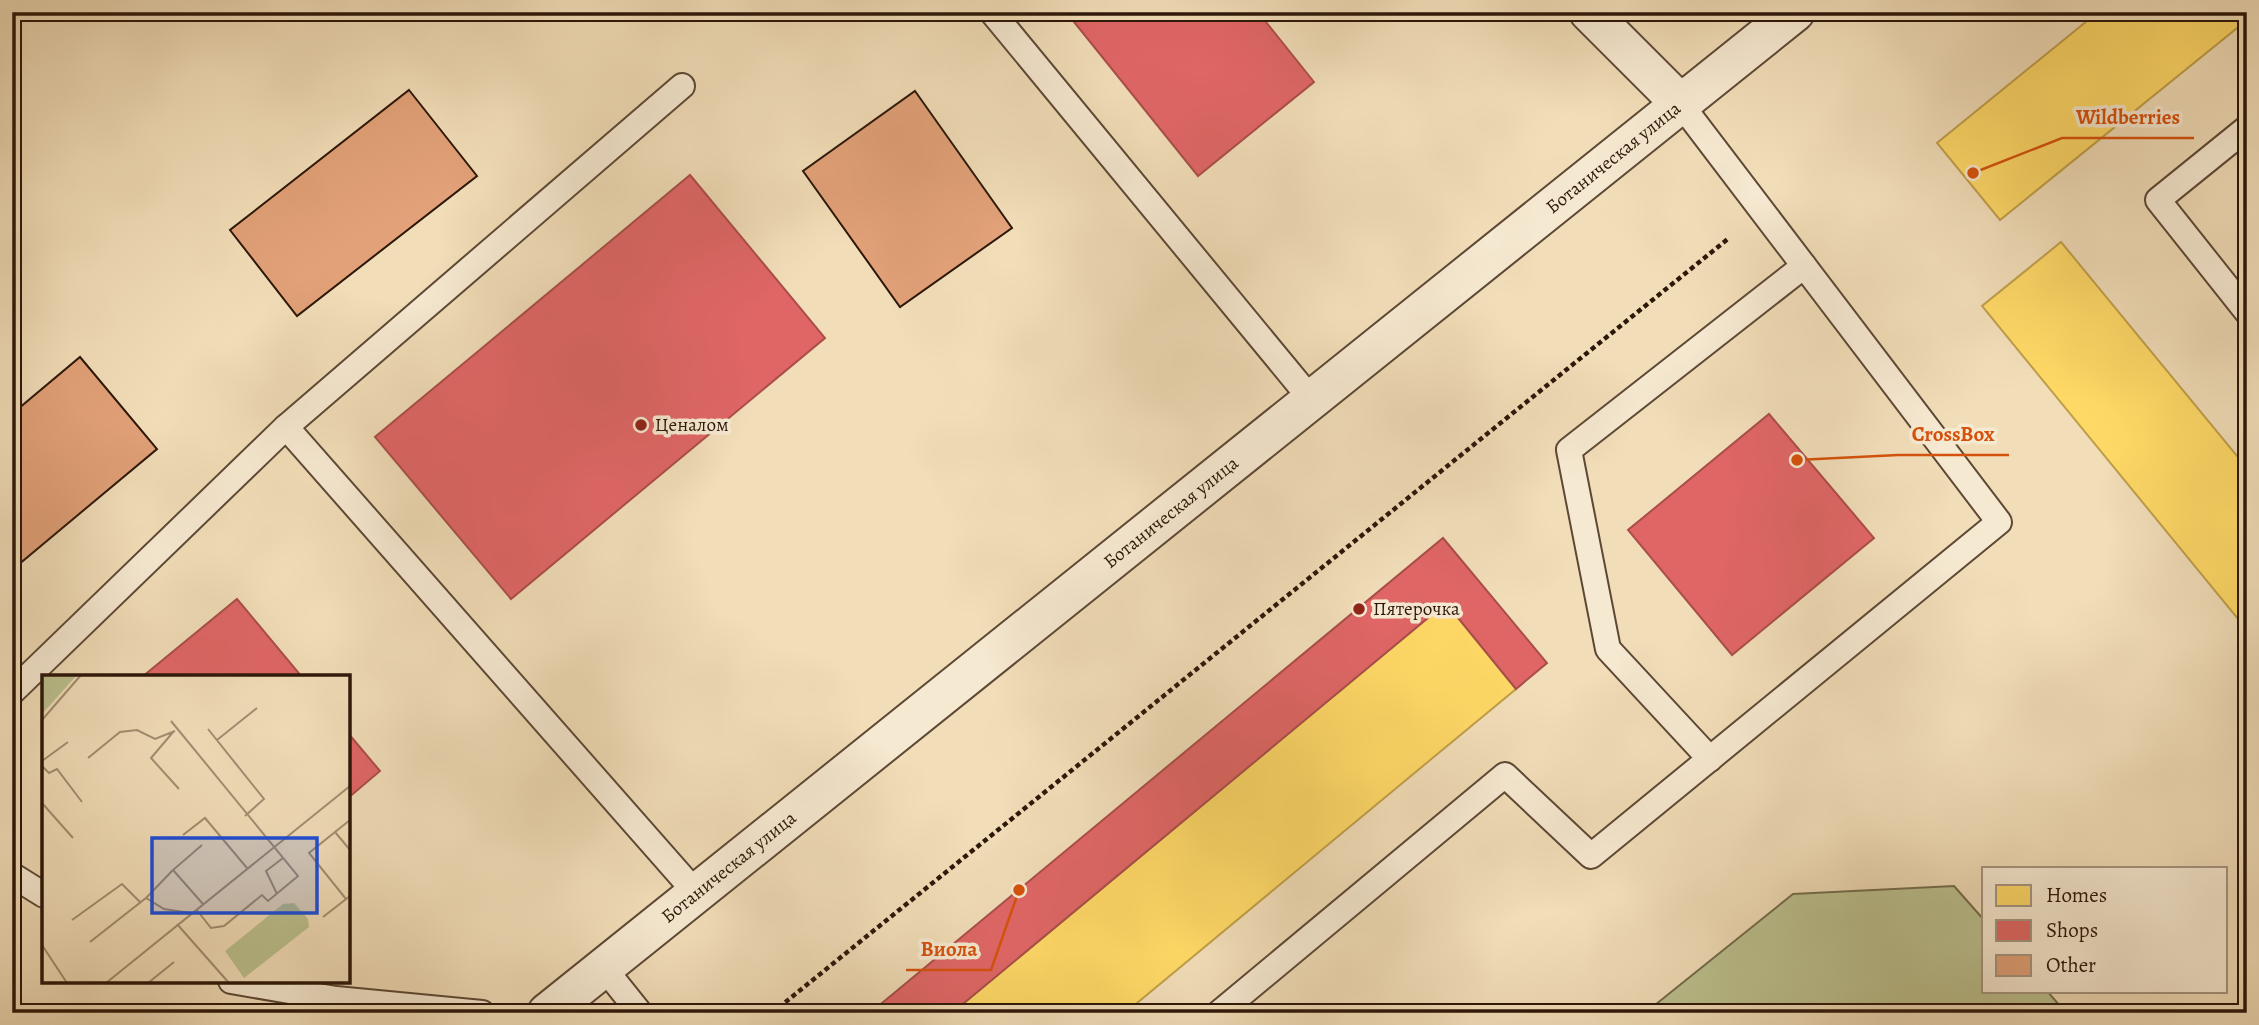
<svg xmlns="http://www.w3.org/2000/svg" width="2259" height="1025" viewBox="0 0 2259 1025" font-family="Alegreya,serif">
<style>
.green{fill:#bbc08e;stroke:#746c4c;stroke-width:2}
.homes{fill:#ffd966;stroke:#c09f4a;stroke-width:2}
.shops{fill:#e06666;stroke:#aa4e4a;stroke-width:2}
.building{fill:#e2a178;stroke:#2c1709;stroke-width:2}
.lines{fill:none;stroke-linecap:round;stroke-linejoin:round}
.service-casing{stroke:#5d4835;stroke-width:28}
.minor-casing{stroke:#5d4835;stroke-width:42}
.tertiary-casing{stroke:#5d4835;stroke-width:42}
.path{stroke:#2c1709;stroke-width:4.5;stroke-dasharray:5 3.5;stroke-linecap:butt}
.service{stroke:#f6e9d1;stroke-width:24}
.minor{stroke:#f6e9d1;stroke-width:38}
.tertiary{stroke:#f6e9d1;stroke-width:38}
.poi-dot{fill:#8f2418;stroke:#f6e9d1;stroke-width:2.5}
.labels{text-anchor:middle;dominant-baseline:central;stroke-width:7;stroke-linejoin:round;paint-order:stroke}
.street-label{font-size:19px;fill:#2c1709;stroke:#f6e9d1}
.poi-label{font-size:19px;fill:#2c1709;stroke:#f6e9d1;text-anchor:start}
.inset-road{fill:none;stroke:#a28e72;stroke-width:2}
.view{fill:#1d4ed8;fill-opacity:0.15;stroke:#1d4ed8;stroke-width:3.5}
.inset-edge{fill:none;stroke:#2c1709;stroke-width:3.5}
.leader{fill:none;stroke:#d5520c;stroke-width:2.5}
.callout-dot{fill:#d5520c;stroke:#f6e9d1;stroke-width:2.5}
.callout-label{font-size:21px;text-anchor:middle;font-weight:bold;fill:#d5520c;stroke:#f6e9d1;stroke-width:7;stroke-linejoin:round;paint-order:stroke}
</style>
<rect width="100%" height="100%" fill="#f1ddb8"/>
<filter id="stains"><feTurbulence type="fractalNoise" baseFrequency=".00286" numOctaves="4"/><feColorMatrix values="0 0 0 0 .2 0 0 0 0 .09 0 0 0 0 .02 0 0 0 .5 -.17"/></filter>
<radialGradient id="worn" r=".72"><stop offset=".6" stop-color="#630" stop-opacity="0"/><stop offset="1" stop-color="#630" stop-opacity=".3"/></radialGradient>
<polygon class="green" points="1954,886 1984,920 1984,992 2048,992 2066,1013 1645,1013 1793,894"/>
<g class="homes">
<polygon points="2098,12 2247,12 2247,20 2000,220 1937,143"/>
<polygon points="2061,242 2247,468 2247,630 1982,306"/>
<polygon points="1446,603 1516,689 1435,756 1125,1013 952,1013"/>
</g>
<g class="shops">
<polygon points="1066,12 1258,12 1314,82 1198,176"/>
<polygon points="690,175 825,338 511,599 375,437"/>
<polygon points="1769,414 1874,538 1732,655 1628,530"/>
<polygon points="1443,538 1547,663 1516,689 1446,603 952,1013 870,1013"/>
<polygon points="237,599 302,677 142,677"/>
<polygon points="348,733 380,771 348,798"/>
</g>
<g class="building">
<polygon points="409,90 477,176 297,316 230,230"/>
<polygon points="915,91 1012,228 900,307 803,171"/>
<polygon points="80,357 157,449 12,570 12,414"/>
</g>
<g class="lines">
<defs>
<g id="service">
<polyline points="992,12 1311,399"/>
<polyline points="682,86 286,427 696,893"/>
<polyline points="2247,128 2158,200 2247,312"/>
<polyline points="12,692 286,427"/>
<polyline points="1710,759 1608,649 1569,450 1804,266"/>
<polyline points="12,875 44,895"/>
<polyline points="604,968 640,1013"/>
<polyline points="231,981 336,999 482,1013"/>
<polyline points="1219,1013 1505,775 1591,856 1999,522 1680,103"/>
</g>
<polyline id="minor" points="1589,12 1680,103"/>
<g id="tertiary">
<path id="s1" d="M547 1013 1795 12"/>
</g>
</defs>
<use href="#service" class="service-casing"/>
<use href="#minor" class="minor-casing"/>
<use href="#tertiary" class="tertiary-casing"/>
<polyline class="path" points="772,1013 1729,238"/>
<use href="#service" class="service"/>
<use href="#minor" class="minor"/>
<use href="#tertiary" class="tertiary"/>
</g>
<g class="poi-dot">
<circle cx="641" cy="425" r="7"/>
<circle cx="1359" cy="609" r="7"/>
</g>
<g class="labels">
<g class="street-label">
<text stroke="none"><textPath href="#s1" startOffset="1367">Ботаническая улица</textPath></text>
<text stroke="none"><textPath href="#s1" startOffset="800">Ботаническая улица</textPath></text>
<text stroke="none"><textPath href="#s1" startOffset="233">Ботаническая улица</textPath></text>
</g>
<g class="poi-label">
<text x="655" y="425">Ценалом</text>
<text x="1373" y="609">Пятерочка</text>
</g>
</g>
<g transform="translate(42 675)">
<rect width="308" height="308" fill="#f1ddb8"/>
<path d="M0 0H35L0 39ZM252 228 266 244 267 252 202 303 183 276 241 229Z" fill="#bbc08e"/>
<path class="inset-road" d="M0 45 39 0M129 46 256 201 226 226 220 220 182 251 169 253 154 234M166 54 222 124 203 141M132 56 109 83 137 114M175 65 215 33M46 83 78 57 95 55 113 64 133 56M0 86 26 67M0 91 7 98 15 94 40 127M0 128 31 163M293 157 308 175M141 160 163 143 205 193M160 170 131 195 161 229M235 219 224 196 241 183M104 223 131 195M304 224 267 178 308 145M281 242 308 221M30 245 80 209 98 227M135 249 187 308M48 267 104 223 122 234 148 238M0 270 25 308M64 308 308 111M106 308 132 287"/>
<path class="view" d="M110 163H275V238H110Z"/>
<rect width="308" height="308" class="inset-edge"/>
</g>
<path class="leader" d="M1973 173L2062 138H2194M1797 460L1898 455H2009M1019 890L991 970H906"/>
<g class="callout-dot">
<circle cx="1973" cy="173" r="7"/>
<circle cx="1797" cy="460" r="7"/>
<circle cx="1019" cy="890" r="7"/>
</g>
<g class="callout-label">
<text x="2128" y="124">Wildberries</text>
<text x="1953" y="441">CrossBox</text>
<text x="949" y="956">Виола</text>
</g>
<rect width="2259" height="1025" fill="none" stroke="#f1ddb8" stroke-width="42"/>
<rect x="14" y="14" width="2231" height="997" fill="none" stroke="#2c1709" stroke-width="3.5"/>
<rect x="21" y="21" width="2217" height="983" fill="none" stroke="#2c1709" stroke-width="2"/>
<rect x="1982" y="867" width="245" height="126" fill="#f6e9d1" stroke="#a59581" stroke-width="2"/>
<rect x="1996" y="885" width="35" height="21" fill="#ffd966" stroke="#a59581" stroke-width="2"/>
<text x="2046" y="902" font-size="21" fill="#2c1709">Homes</text>
<rect x="1996" y="920" width="35" height="21" fill="#e06666" stroke="#a59581" stroke-width="2"/>
<text x="2046" y="937" font-size="21" fill="#2c1709">Shops</text>
<rect x="1996" y="955" width="35" height="21" fill="#e2a178" stroke="#a59581" stroke-width="2"/>
<text x="2046" y="972" font-size="21" fill="#2c1709">Other</text>
<rect width="100%" height="100%" filter="url(#stains)"/>
<rect width="100%" height="100%" fill="url(#worn)"/>
</svg>
